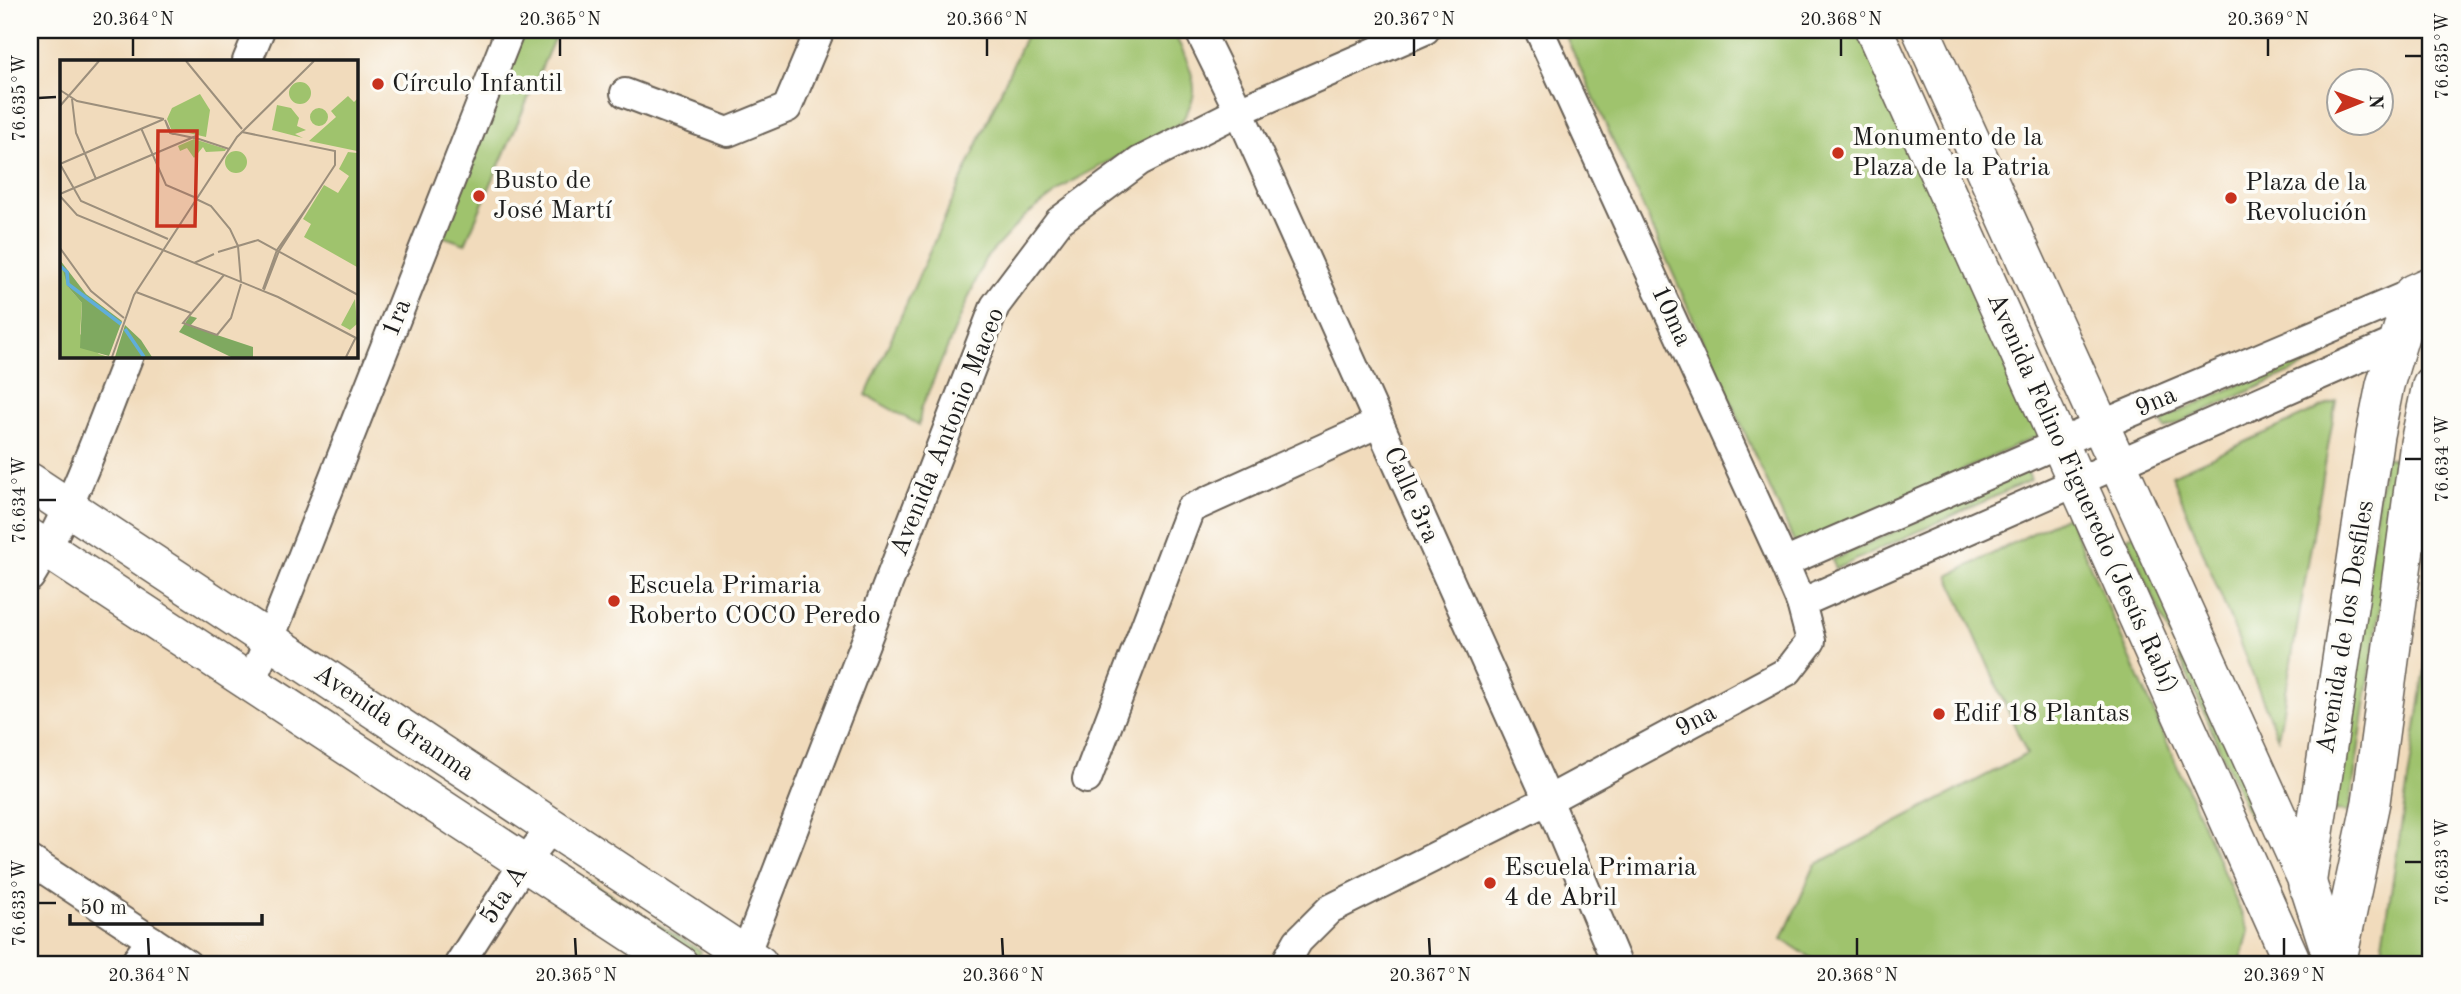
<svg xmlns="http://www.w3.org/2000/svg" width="2461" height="994" viewBox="0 0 2461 994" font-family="'Old Standard TT',serif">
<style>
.green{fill:#9fc36d;stroke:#5e7044;stroke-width:2}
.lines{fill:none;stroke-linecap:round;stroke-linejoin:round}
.minor-casing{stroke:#675f54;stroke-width:32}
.major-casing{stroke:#675f54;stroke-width:40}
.minor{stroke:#fff;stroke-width:28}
.major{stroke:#fff;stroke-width:37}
.ticks{fill:none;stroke:#1c1c1c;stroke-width:2.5}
.poi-dot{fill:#c8321e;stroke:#fdfcf7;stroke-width:2.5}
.labels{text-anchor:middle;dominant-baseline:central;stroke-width:7;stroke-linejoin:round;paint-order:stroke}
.poi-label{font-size:26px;fill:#1c1c1c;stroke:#fdfcf7;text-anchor:start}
.street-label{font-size:26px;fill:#1c1c1c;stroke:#fdfcf7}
.inset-river{fill:none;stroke:#60aeda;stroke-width:3.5}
.inset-road{fill:none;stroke:#9c8f7c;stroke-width:2}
.view{fill:#c8321e;fill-opacity:0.15;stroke:#c8321e;stroke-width:3.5}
.inset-edge{fill:none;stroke:#1c1c1c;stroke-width:3.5}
.neatline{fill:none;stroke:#1c1c1c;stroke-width:2.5}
.ticks-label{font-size:18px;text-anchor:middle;fill:#1c1c1c}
</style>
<rect width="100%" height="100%" fill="#fdfcf7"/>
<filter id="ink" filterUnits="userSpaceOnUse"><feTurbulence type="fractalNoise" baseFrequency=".0143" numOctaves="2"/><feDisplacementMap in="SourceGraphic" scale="14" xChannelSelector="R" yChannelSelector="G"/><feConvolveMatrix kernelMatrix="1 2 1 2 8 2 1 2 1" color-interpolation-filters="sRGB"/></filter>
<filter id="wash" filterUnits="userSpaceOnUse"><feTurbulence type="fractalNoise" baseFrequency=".00686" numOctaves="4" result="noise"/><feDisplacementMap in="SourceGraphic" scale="28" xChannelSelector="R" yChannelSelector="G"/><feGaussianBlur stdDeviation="1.57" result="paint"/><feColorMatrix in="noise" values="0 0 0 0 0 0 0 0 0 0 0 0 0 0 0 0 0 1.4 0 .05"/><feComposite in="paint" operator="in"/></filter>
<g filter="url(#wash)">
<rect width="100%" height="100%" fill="#f1dbbc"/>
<g class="green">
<polygon points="513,30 525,30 554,39 465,244 433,233"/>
<path d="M1028 30H1172C1181 46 1195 74 1194 92 1193 104 1186 113 1181 123L1072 181 1024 217 985 259 921 409 919 425 866 395Z"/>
<polygon points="1563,30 1863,30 2044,433 1796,546"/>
<polygon points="2319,349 2323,358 2165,429 2161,420"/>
<polygon points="2336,401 2278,738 2172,475"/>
<polygon points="2384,457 2402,462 2349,812 2334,811"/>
<polygon points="2027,471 2031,480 1836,569 1832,560"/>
<polygon points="2068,515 2249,931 2240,964 1820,964 1782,939 1815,865 2027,754 1949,576"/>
<polygon points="2138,533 2262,813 2250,818 2127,537"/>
<polygon points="2431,630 2431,964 2380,964"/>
<polygon points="584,878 701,951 698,956 581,882"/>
</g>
</g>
<g filter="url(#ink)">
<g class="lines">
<defs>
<g id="minor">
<polyline points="1199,30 1239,111 1548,800 1617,964"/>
<polyline points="247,61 260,30"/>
<polyline points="625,93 728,132 787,108 820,30"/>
<polyline points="1784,563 2101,425 2413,293"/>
<path d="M30 577C73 509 99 430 129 355"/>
<polyline points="1801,603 2400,340"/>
<polyline points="250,683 269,641 510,30"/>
<polyline points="1087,779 1190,509 1379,423"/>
<polyline points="30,860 187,964"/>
<polyline points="745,955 995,306 1059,221 1140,161 1239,111 1425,30"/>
<polyline points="134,964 151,940"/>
<polyline points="459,964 524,863 552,827"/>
<polyline points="1285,964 1298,941 1330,909 1548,800 1788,671 1811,641 1801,603 1784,563 1539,30"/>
</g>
<g id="major">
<polyline points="1874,30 2290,957"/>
<polyline points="1921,30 2307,881 2334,964"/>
<polyline points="30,482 759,964"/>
<polyline points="30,538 679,964"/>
<polyline points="2307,885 2375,435 2385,385 2413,293 2431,285"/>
<polyline points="2337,964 2371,802 2419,443 2431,385"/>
</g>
</defs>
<use href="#minor" class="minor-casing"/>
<use href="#major" class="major-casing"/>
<use href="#minor" class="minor"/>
<use href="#major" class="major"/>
</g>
</g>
<path class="ticks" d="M133 38V56M560 38V56M987 38V56M1414 38V56M1841 38V56M2268 38V56M2405 56H2422M38 98 56 97M2405 459H2422M38 500H56M2405 862H2422M38 903H56M148 938 149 956M575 938 576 956M1002 938 1003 956M1429 938 1430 956M1857 938V956M2284 938V956"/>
<g class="poi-dot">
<circle cx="378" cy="84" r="7"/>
<circle cx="1838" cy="153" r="7"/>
<circle cx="479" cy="196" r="7"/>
<circle cx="2231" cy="198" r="7"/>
<circle cx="614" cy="601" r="7"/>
<circle cx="1939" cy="714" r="7"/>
<circle cx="1490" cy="883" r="7"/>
</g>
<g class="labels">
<g class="poi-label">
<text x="392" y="84">Círculo Infantil</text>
<text x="1852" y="138">Monumento de la<tspan x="1852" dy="30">Plaza de la Patria</tspan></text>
<text x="493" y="181">Busto de<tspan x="493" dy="30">José Martí</tspan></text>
<text x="2245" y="183">Plaza de la<tspan x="2245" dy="30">Revolución</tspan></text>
<text x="628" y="586">Escuela Primaria<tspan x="628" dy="30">Roberto COCO Peredo</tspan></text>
<text x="1953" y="714">Edif 18 Plantas</text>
<text x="1504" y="868">Escuela Primaria<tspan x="1504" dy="30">4 de Abril</tspan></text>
</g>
<g class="street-label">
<text transform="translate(1671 316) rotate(65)">10ma</text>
<text transform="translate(397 318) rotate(-68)">1ra</text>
<text transform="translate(2156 402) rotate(-23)">9na</text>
<text transform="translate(948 432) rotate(-68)">Avenida Antonio Maceo</text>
<text transform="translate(2082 493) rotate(66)">Avenida Felino Figueredo (Jesús Rabí)</text>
<text transform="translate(1411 495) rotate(66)">Calle 3ra</text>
<text transform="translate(2346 627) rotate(-81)">Avenida de los Desfiles</text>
<text transform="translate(1696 721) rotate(-28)">9na</text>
<text transform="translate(394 723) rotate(34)">Avenida Granma</text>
<text transform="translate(504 895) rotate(-57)">5ta A</text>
</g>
</g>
<g transform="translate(60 60)">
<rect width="298" height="298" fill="#f1dbbc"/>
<path d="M229 33a11 11 0 1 1 22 0a11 11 0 1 1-22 0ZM140 34 150 50 146 77 111 69 107 59 112 48ZM288 36 294 42 297 39V91L249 81 276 57 271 51ZM217 45 231 48 239 58 237 66 246 70 235 74 243 78 212 70ZM250 57a9 9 0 1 1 18 0a9 9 0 1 1-18 0ZM134 79 166 89 165 91 146 92 143 87 134 98 127 88 120 91 118 86ZM165 102a11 11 0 1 1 22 0a11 11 0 1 1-22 0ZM288 92 297 93V207L244 177 251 164 243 159 264 125 278 133 289 116 279 109ZM0 206 7 212 8 227 22 243 20 274 39 294 49 297H0ZM295 239 297 264 290 270 281 265Z" fill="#9fc36d"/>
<path d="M0 200 26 234 62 261 49 296 20 288 22 243 8 227ZM130 256 137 258 130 266 193 287V297H171L119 272ZM65 265 81 280 92 297H55Z" fill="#7fa960"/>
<path class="inset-river" d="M0 206 7 212 8 224 61 264M65 269 84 297"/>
<path class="inset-road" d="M126 1 182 69M0 30 17 41 104 59M12 39 16 73 36 119M0 46 39 1M81 68 106 125 134 137M182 72 275 91V105L252 140M111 73 105 60 110 73 113 74H115L139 79 169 89M0 104 21 141 108 179M0 104 104 59M0 134 136 76M0 136 17 155 218 237 298 279M134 138 151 146 170 169 178 186 181 222M0 188 31 231 64 258M158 192 198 180 298 235M134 203 154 194M164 215 123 263 157 275 171 258 181 224M203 229 217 190 252 140 219 191 204 230M76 232 131 253M52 297 74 235 177 77 254 1M286 297 296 277"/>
<path class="view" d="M98 71H137L135 166H97Z"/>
<rect width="298" height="298" class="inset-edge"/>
</g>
<rect width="2461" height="994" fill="none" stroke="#fdfcf7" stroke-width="77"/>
<g transform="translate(2360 102) rotate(89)"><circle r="33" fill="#fdfcf7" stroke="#a3a29f" stroke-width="2"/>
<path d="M0-5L12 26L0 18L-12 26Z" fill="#c8321e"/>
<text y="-10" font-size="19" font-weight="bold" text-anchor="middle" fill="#1c1c1c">N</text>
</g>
<path d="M70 914v10h192v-10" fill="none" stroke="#1c1c1c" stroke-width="3.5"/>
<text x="80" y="914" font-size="21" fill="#1c1c1c" stroke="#fdfcf7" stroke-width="5" paint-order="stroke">50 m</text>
<rect x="38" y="38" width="2384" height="918" class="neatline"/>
<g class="ticks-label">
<text x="133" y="25">20.364°N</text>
<text x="560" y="25">20.365°N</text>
<text x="987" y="25">20.366°N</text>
<text x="1414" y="25">20.367°N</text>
<text x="1841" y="25">20.368°N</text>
<text x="2268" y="25">20.369°N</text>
<text transform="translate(2442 56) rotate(-90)" y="6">76.635°W</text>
<text transform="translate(19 98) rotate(-90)" y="6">76.635°W</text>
<text transform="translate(2442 459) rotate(-90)" y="6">76.634°W</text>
<text transform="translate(19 500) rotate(-90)" y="6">76.634°W</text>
<text transform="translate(2442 862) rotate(-90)" y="6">76.633°W</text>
<text transform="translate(19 903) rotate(-90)" y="6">76.633°W</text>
<text x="149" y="981">20.364°N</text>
<text x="576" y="981">20.365°N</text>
<text x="1003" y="981">20.366°N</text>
<text x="1430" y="981">20.367°N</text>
<text x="1857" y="981">20.368°N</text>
<text x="2284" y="981">20.369°N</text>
</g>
</svg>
